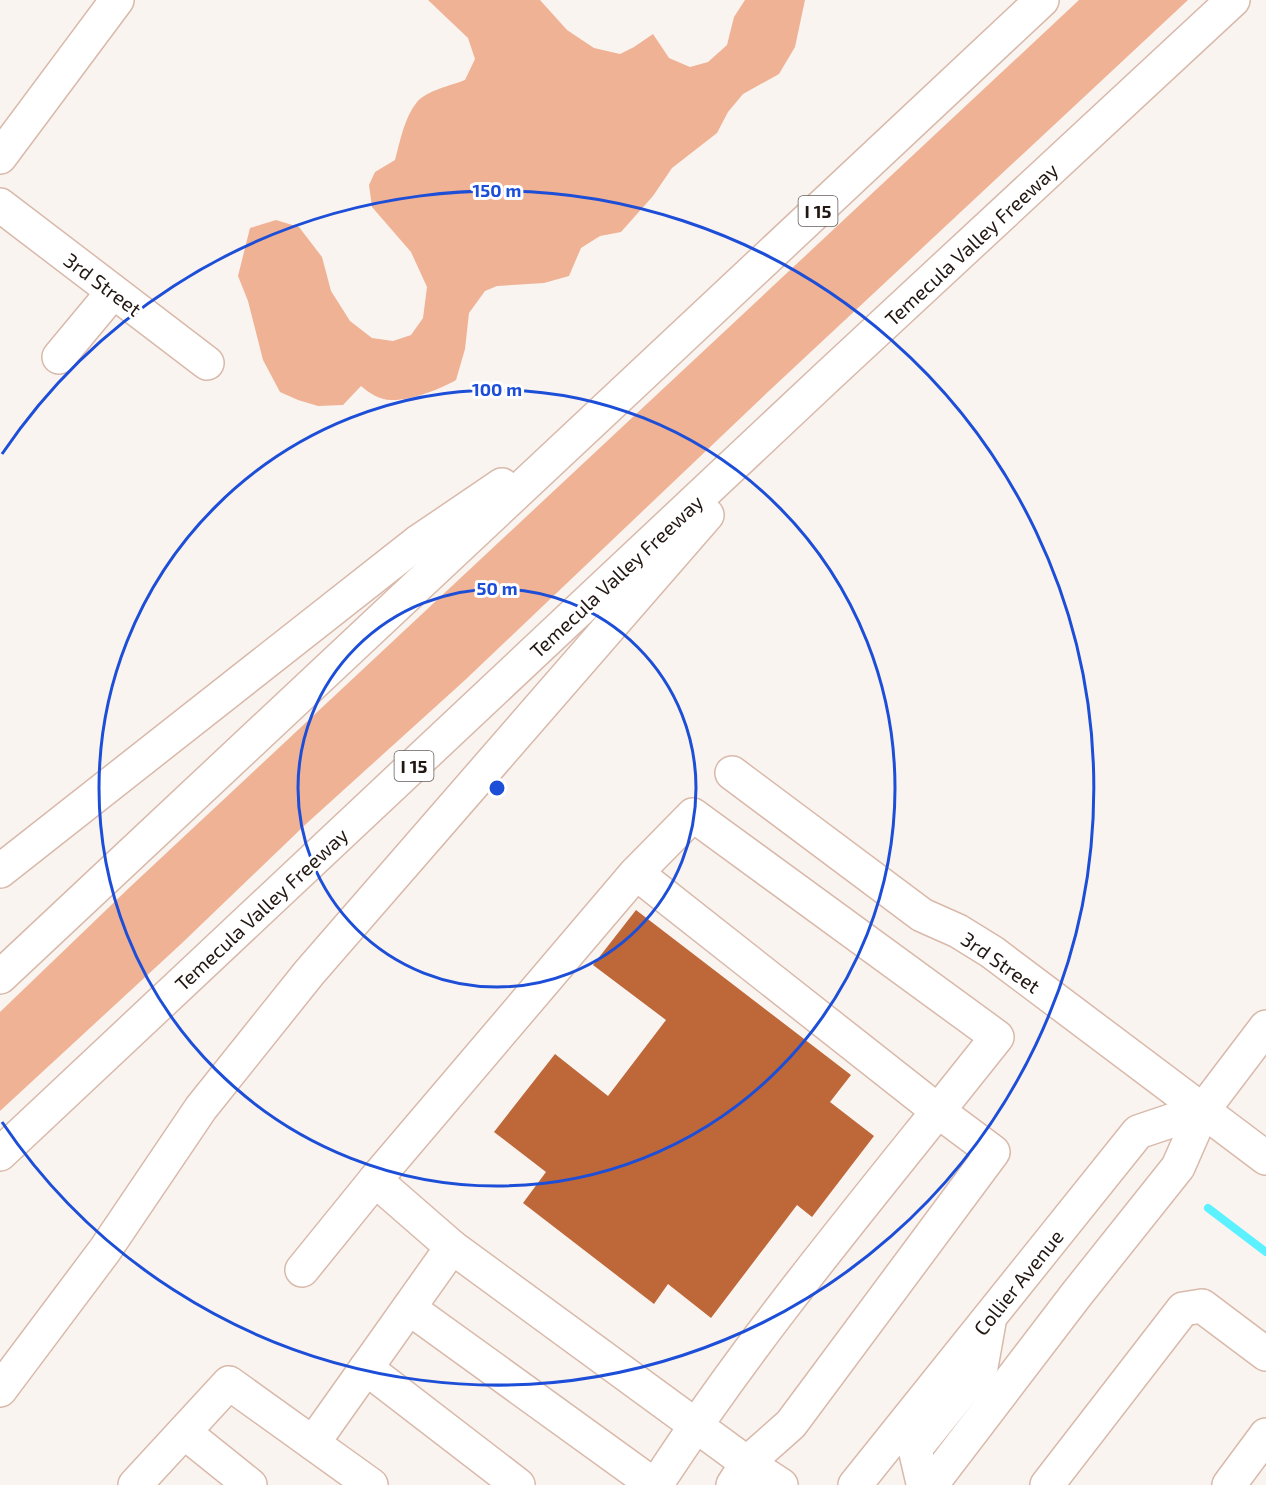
<svg xmlns="http://www.w3.org/2000/svg" width="1266" height="1485" viewBox="0 0 1266 1485" font-family="'Exo 2',sans-serif">
<style>
.green{fill:#efb294}
.lines{fill:none;stroke-linecap:round;stroke-linejoin:round}
.stream{stroke:#5cf1ff;stroke-width:8}
.building{fill:#be6839}
.minor-casing{stroke:#d8b9aa;stroke-width:36}
.major-casing{stroke:#d8b9aa;stroke-width:36}
.highway-casing{stroke:#d8b9aa;stroke-width:36}
.minor{stroke:#fff;stroke-width:33}
.major{stroke:#fff;stroke-width:33}
.highway{stroke:#fff;stroke-width:33}
.ring{fill:none;stroke:#1d4ed8;stroke-width:3}
.labels{text-anchor:middle;dominant-baseline:central;stroke-width:6;stroke-linejoin:round;paint-order:stroke}
.shield{fill:#fff;stroke:#645d59;stroke-width:1.5}
.shield-label{font-size:18px;font-weight:bold;fill:#221712}
.street-label{font-size:20px;fill:#221712;stroke:#fff}
.centre{fill:#1d4ed8;stroke:#fff;stroke-width:3}
.ring-label{font-size:18px;text-anchor:middle;font-weight:bold;fill:#1d4ed8;stroke:#fff;stroke-width:6;stroke-linejoin:round;paint-order:stroke}
</style>
<rect width="100%" height="100%" fill="#faf4f0"/>
<g class="green">
<path d="M428 0H540L567 30 594 48 620 54 634 47 653 34 669 58 690 67 708 62 727 45 734 17 745 0H805L795 47 779 74 743 94 728 112 717 133 672 168 653 196 621 232 600 236 581 248 569 276 544 283 497 286 485 291 469 313 465 349 456 380C441 389 409 401 391 400 380 400 369 393 361 386L343 405 318 406 298 400 280 392 263 360 248 301 238 276 250 228 276 220 299 227 322 257 331 291 350 321 372 338 393 341 411 335 423 318 427 287 411 252 372 207 369 185 375 172 395 160C400 142 404 118 417 102 428 90 450 86 465 80L475 59 468 38Z"/>
<polygon points="1079,0 1188,0 770,390 464,681 306,824 181,944 0,1111 0,1012 130,887"/>
</g>
<g class="lines">
<polyline class="stream" points="1208,1208 1266,1252"/>
</g>
<polygon class="building" points="636,910 851,1075 830,1102 874,1136 812,1217 797,1205 711,1318 668,1284 654,1304 523,1203 546,1172 494,1132 555,1054 608,1096 666,1020 593,965"/>
<g class="lines">
<defs>
<g id="minor">
<polyline points="0,157 117,0"/>
<polyline points="0,205 207,363"/>
<polyline points="59,357 113,292"/>
<polyline points="732,773 922,915 958,931 992,952 1266,1158"/>
<polyline points="375,1180 636,873 693,815 997,1037 938,1111 636,873"/>
<polyline points="302,1270 375,1180 452,1247"/>
<polyline points="409,1308 654,1485"/>
<polyline points="366,1368 518,1485"/>
<polyline points="184,1432 250,1485"/>
<polyline points="313,1443 452,1247 747,1463 733,1485"/>
<polyline points="135,1485 229,1383 371,1485"/>
<path d="M656 1485C741 1354 840 1233 938 1111L993 1152 791 1424 747 1463 781 1485"/>
<polyline points="1047,1485 1183,1309 1202,1306 1266,1354"/>
<polyline points="1229,1485 1266,1435"/>
</g>
<g id="major">
<polyline points="855,1485 1138,1132 1203,1110"/>
<polyline points="926,1485 923,1483 915,1449 981,1367 989,1322"/>
<polyline points="931,1485 1076,1295 1178,1167 1203,1110 1266,1027"/>
</g>
<g id="highway">
<polyline points="0,871 418,542 502,485"/>
<polyline points="0,977 1042,0"/>
<polyline points="0,1154 827,377 1233,0"/>
<polyline points="0,1390 105,1250 201,1108 309,973 707,515"/>
</g>
</defs>
<use href="#minor" class="minor-casing"/>
<use href="#major" class="major-casing"/>
<use href="#highway" class="highway-casing"/>
<use href="#minor" class="minor"/>
<use href="#major" class="major"/>
<use href="#highway" class="highway"/>
</g>
<g class="ring">
<circle cx="497" cy="788" r="199"/>
<circle cx="497" cy="788" r="398"/>
<path d="M2 454A597 597 0 1 1 2 1122"/>
</g>
<g class="labels">
<g class="shield">
<rect x="798.5" y="196" width="39" height="30" rx="4.5"/>
<rect x="394.5" y="751" width="39" height="30" rx="4.5"/>
</g>
<g class="shield-label">
<text x="818" y="211">I 15</text>
<text x="414" y="766">I 15</text>
</g>
<g class="street-label">
<text transform="translate(971 244) rotate(-43)">Temecula Valley Freeway</text>
<text transform="translate(103 284) rotate(37)">3rd Street</text>
<text transform="translate(616 576) rotate(-43)">Temecula Valley Freeway</text>
<text transform="translate(261 909) rotate(-43)">Temecula Valley Freeway</text>
<text transform="translate(1001 962) rotate(35)">3rd Street</text>
<text transform="translate(1018 1282) rotate(-51)">Collier Avenue</text>
</g>
</g>
<circle cx="497" cy="788" r="9" class="centre"/>
<g class="ring-label">
<text x="497" y="197">150 m</text>
<text x="497" y="396">100 m</text>
<text x="497" y="595">50 m</text>
</g>
</svg>
